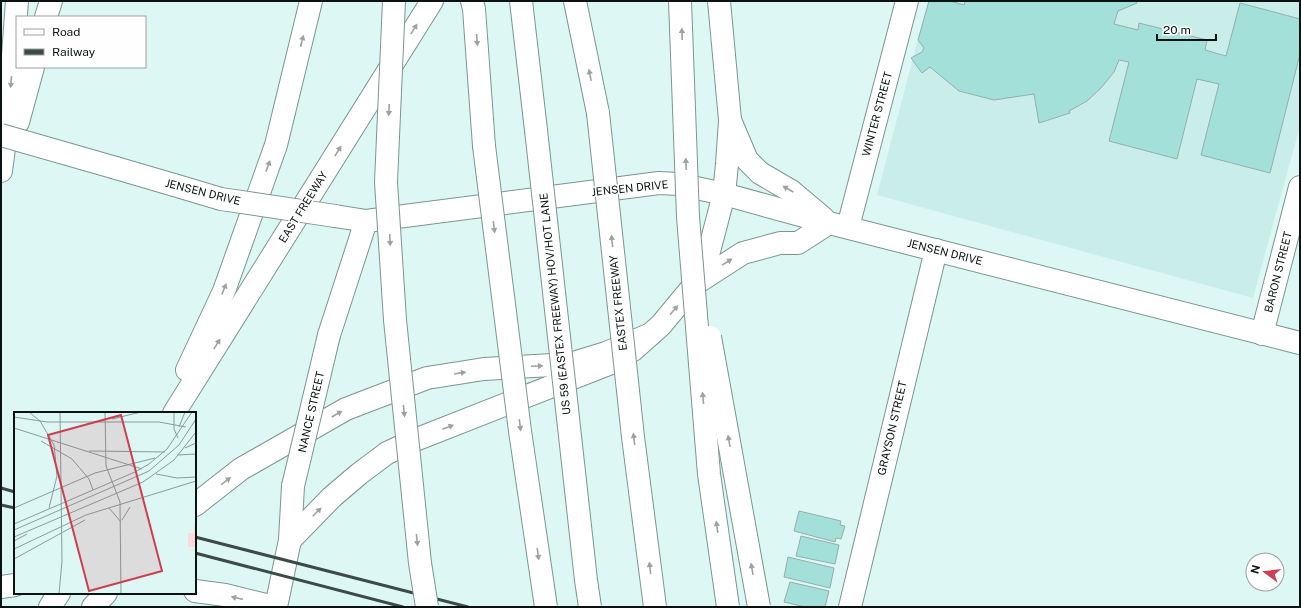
<svg xmlns="http://www.w3.org/2000/svg" width="1301" height="608" viewBox="0 0 1301 608" font-family="'Public Sans',sans-serif">
<style>
.built{fill:#c9eee9}
.building{fill:#a3e0d9;stroke:#95aeab}
.lines{fill:none;stroke-linecap:round;stroke-linejoin:round}
.minor-casing{stroke:#7c9591;stroke-width:24}
.major-casing{stroke:#7c9591;stroke-width:24}
.highway-casing{stroke:#7c9591;stroke-width:24}
.minor{stroke:#fff;stroke-width:22}
.major{stroke:#fff;stroke-width:22}
.highway{stroke:#fff;stroke-width:22}
.rail{stroke:#3c4a48;stroke-width:3}
.minor-bridge-casing{stroke:#7c9591;stroke-width:24;stroke-linecap:butt}
.major-bridge-casing{stroke:#7c9591;stroke-width:24;stroke-linecap:butt}
.highway-bridge-casing{stroke:#7c9591;stroke-width:24;stroke-linecap:butt}
.minor-bridge{stroke:#fff;stroke-width:22}
.major-bridge{stroke:#fff;stroke-width:22}
.highway-bridge{stroke:#fff;stroke-width:22}
.oneway{fill:#9da1a0}
.labels{text-anchor:middle;dominant-baseline:central;stroke-width:3;stroke-linejoin:round;paint-order:stroke}
.street-label{font-size:11px;fill:#0a1312;stroke:#fefefe}
.inset-road{fill:none;stroke:#899c9a;stroke-width:1}
.view{fill:#ce3e51;fill-opacity:0.15;stroke:#ce3e51;stroke-width:2}
.inset-edge{fill:none;stroke:#0a1312;stroke-width:2}
</style>
<rect width="100%" height="100%" fill="#ddf8f4"/>
<polygon class="built" points="928,1 1300,1 1300,126 1253,298 877,195"/>
<g class="building">
<polygon points="929,1 950,1 964,5 965,1 1136,1 1137,3 1118,11 1114,24 1138,30 1139,23 1207,40 1205,50 1226,56 1240,3 1300,19 1300,54 1270,173 1201,155 1219,84 1197,79 1177,159 1109,141 1129,62 1119,60 1114,72 1101,88 1087,101 1069,111 1070,113 1039,123 1034,94 994,100 959,91 930,67 922,73 911,58 922,52 924,48 918,40"/>
<polygon points="799,511 841,521 840,525 845,526 841,539 836,538 835,542 794,531"/>
<polygon points="801,536 839,545 835,564 796,556"/>
<polygon points="788,557 834,568 830,588 784,577"/>
<polygon points="790,582 829,591 825,607 805,607 784,602"/>
</g>
<g class="lines">
<defs>
<g id="minor">
<polyline points="848,227 907,1"/>
<polyline points="1262,334 1300,187"/>
<polyline points="329,335 366,221"/>
<polyline points="290,540 332,497 359,474 387,453 415,440 611,363 633,350 661,325 695,284 707,259 724,194 727,164 730,120 719,1"/>
<polyline points="276,607 290,540 293,486"/>
<polyline points="850,607 936,250"/>
</g>
<g id="major">
<polyline points="730,120 747,160 760,173 791,191 823,218"/>
<polyline points="116,168 174,185"/>
<polyline points="335,216 366,221 659,183 678,184 724,194 829,223 1300,343"/>
<polyline points="695,284 743,253 780,243 798,243 829,223"/>
</g>
<g id="highway">
<polyline points="472,1 474,9 484,146"/>
<polyline points="521,1 536,130"/>
<polyline points="575,1 598,113"/>
<polyline points="46,17 51,1"/>
<polyline points="18,122 33,67"/>
<polyline points="1,171 9,110 17,1"/>
<polyline points="187,370 224,291 276,145 311,1"/>
<polyline points="174,413 432,1"/>
<polyline points="195,505 241,469 346,409 427,378 484,369 570,364 606,353 651,334"/>
<polyline points="1,587 15,585"/>
<polyline points="195,591 225,595 274,607"/>
<polyline points="50,607 59,593"/>
<polyline points="93,607 106,593"/>
</g>
</defs>
<use href="#minor" class="minor-casing"/>
<use href="#major" class="major-casing"/>
<use href="#highway" class="highway-casing"/>
<use href="#minor" class="minor"/>
<use href="#major" class="major"/>
<use href="#highway" class="highway"/>
<g class="rail">
<polyline points="1,488 15,492"/>
<polyline points="1,505 15,508"/>
<polyline points="195,537 468,607"/>
<polyline points="195,553 403,607"/>
</g>
<defs>
<polyline id="minor-bridge" points="293,486 329,335"/>
<g id="major-bridge">
<polyline points="1,135 116,168"/>
<polyline points="174,185 221,199 335,216"/>
</g>
<g id="highway-bridge">
<polyline points="394,1 386,182 395,320 420,563 427,607"/>
<polyline points="680,1 688,217 709,474 728,607"/>
<polyline points="598,113 633,437 655,607"/>
<polyline points="536,130 586,580 590,607"/>
<polyline points="484,146 520,431 546,607"/>
<polyline points="710,337 759,607"/>
</g>
</defs>
<use href="#minor-bridge" class="minor-bridge-casing"/>
<use href="#major-bridge" class="major-bridge-casing"/>
<use href="#highway-bridge" class="highway-bridge-casing"/>
<use href="#minor-bridge" class="minor-bridge"/>
<use href="#major-bridge" class="major-bridge"/>
<use href="#highway-bridge" class="highway-bridge"/>
</g>
<defs><path id="oneway-solid" d="M-6-.8H1V-3.2L6.5 0L1 3.2V.8H-6Z"/></defs>
<g class="oneway">
<use href="#oneway-solid" transform="translate(414 29) rotate(-58)"/>
<use href="#oneway-solid" transform="translate(682 34) rotate(-92)"/>
<use href="#oneway-solid" transform="translate(477 40) rotate(86)"/>
<use href="#oneway-solid" transform="translate(302 41) rotate(-76)"/>
<use href="#oneway-solid" transform="translate(590 75) rotate(-101)"/>
<use href="#oneway-solid" transform="translate(11 82) rotate(94)"/>
<use href="#oneway-solid" transform="translate(389 110) rotate(92)"/>
<use href="#oneway-solid" transform="translate(338 151) rotate(-58)"/>
<use href="#oneway-solid" transform="translate(686 164) rotate(-92)"/>
<use href="#oneway-solid" transform="translate(268 166) rotate(-70)"/>
<use href="#oneway-solid" transform="translate(788 189) rotate(-150)"/>
<use href="#oneway-solid" transform="translate(494 227) rotate(83)"/>
<use href="#oneway-solid" transform="translate(390 240) rotate(87)"/>
<use href="#oneway-solid" transform="translate(612 241) rotate(-96)"/>
<use href="#oneway-solid" transform="translate(727 262) rotate(-32)"/>
<use href="#oneway-solid" transform="translate(224 289) rotate(-69)"/>
<use href="#oneway-solid" transform="translate(674 310) rotate(-50)"/>
<use href="#oneway-solid" transform="translate(217 344) rotate(-58)"/>
<use href="#oneway-solid" transform="translate(537 366) rotate(-3)"/>
<use href="#oneway-solid" transform="translate(460 373) rotate(-9)"/>
<use href="#oneway-solid" transform="translate(703 398) rotate(-95)"/>
<use href="#oneway-solid" transform="translate(404 411) rotate(84)"/>
<use href="#oneway-solid" transform="translate(337 414) rotate(-30)"/>
<use href="#oneway-solid" transform="translate(520 425) rotate(83)"/>
<use href="#oneway-solid" transform="translate(448 427) rotate(-21)"/>
<use href="#oneway-solid" transform="translate(634 439) rotate(-97)"/>
<use href="#oneway-solid" transform="translate(729 441) rotate(-100)"/>
<use href="#oneway-solid" transform="translate(226 481) rotate(-37)"/>
<use href="#oneway-solid" transform="translate(317 512) rotate(-45)"/>
<use href="#oneway-solid" transform="translate(717 527) rotate(-98)"/>
<use href="#oneway-solid" transform="translate(417 540) rotate(84)"/>
<use href="#oneway-solid" transform="translate(538 554) rotate(82)"/>
<use href="#oneway-solid" transform="translate(650 568) rotate(-97)"/>
<use href="#oneway-solid" transform="translate(752 569) rotate(-100)"/>
<use href="#oneway-solid" transform="translate(237 598) rotate(-167)"/>
</g>
<g class="labels">
<g class="street-label">
<text transform="translate(877 114) rotate(-75)">WINTER STREET</text>
<text transform="translate(630 188) rotate(-6)">JENSEN DRIVE</text>
<text transform="translate(203 192) rotate(14)">JENSEN DRIVE</text>
<text transform="translate(303 207) rotate(-58)">EAST FREEWAY</text>
<text transform="translate(945 252) rotate(14)">JENSEN DRIVE</text>
<text transform="translate(1278 272) rotate(-76)">BARON STREET</text>
<text transform="translate(618 303) rotate(-96)">EASTEX FREEWAY</text>
<text transform="translate(555 304) rotate(-96)">US 59 (EASTEX FREEWAY) HOV/HOT LANE</text>
<text transform="translate(311 412) rotate(-77)">NANCE STREET</text>
<text transform="translate(892 428) rotate(-77)">GRAYSON STREET</text>
</g>
</g>
<g transform="translate(14 412)">
<rect width="182" height="182" fill="#ddf8f4"/>
<path d="M180 113H182V135H174V121H180Z" fill="#fdd9d9"/>
<path class="inset-road" d="M15 0 26 9 40 33 43 64 35 96M91 0 92 54 106 90 107 182M160 0V17L164 26M0 5 33 10H145L172 15M98 7 127 0M165 15 171 0M0 16 128 57M27 29 58 47 75 67 79 78M171 36 182 31M75 39 151 40M163 43 182 42M142 62 163 66 182 65M0 96 81 61 141 46M95 96 107 110M108 108 116 95M0 112 121 60 135 52 153 37 178 0M0 118 135 59 165 33 182 7M0 125 129 70 160 48 182 20M0 129 13 122M0 137 72 103 182 69M0 147 71 108M45 182 48 149 46 0"/>
<path class="view" d="M107 3 148 159 75 179 34 23Z"/>
<rect width="182" height="182" class="inset-edge"/>
</g>
<rect width="1301" height="608" fill="none" stroke="#0a1312" stroke-width="4"/>
<rect x="16" y="16" width="130" height="52" fill="#fefefe" stroke="#9ca0a0"/>
<rect x="24" y="29" width="20" height="6" fill="#ffffff" stroke="#9ca0a0"/>
<text x="52" y="36" font-size="12" fill="#0a1312">Road</text>
<rect x="24" y="49" width="20" height="6" fill="#3c4a48" stroke="#9ca0a0"/>
<text x="52" y="56" font-size="12" fill="#0a1312">Railway</text>
<g transform="translate(1265 572) rotate(285)"><circle r="19" fill="#fefefe" stroke="#9ca0a0"/>
<path d="M0-3L7 15L0 10L-7 15Z" fill="#ce3e51"/>
<text y="-6" font-size="11" font-weight="bold" text-anchor="middle" fill="#0a1312">N</text>
</g>
<path d="M1157 34v6h59v-6" fill="none" stroke="#0a1312" stroke-width="2"/>
<text x="1163" y="34" font-size="12" fill="#0a1312" stroke="#fefefe" stroke-width="3" paint-order="stroke">20 m</text>
</svg>
